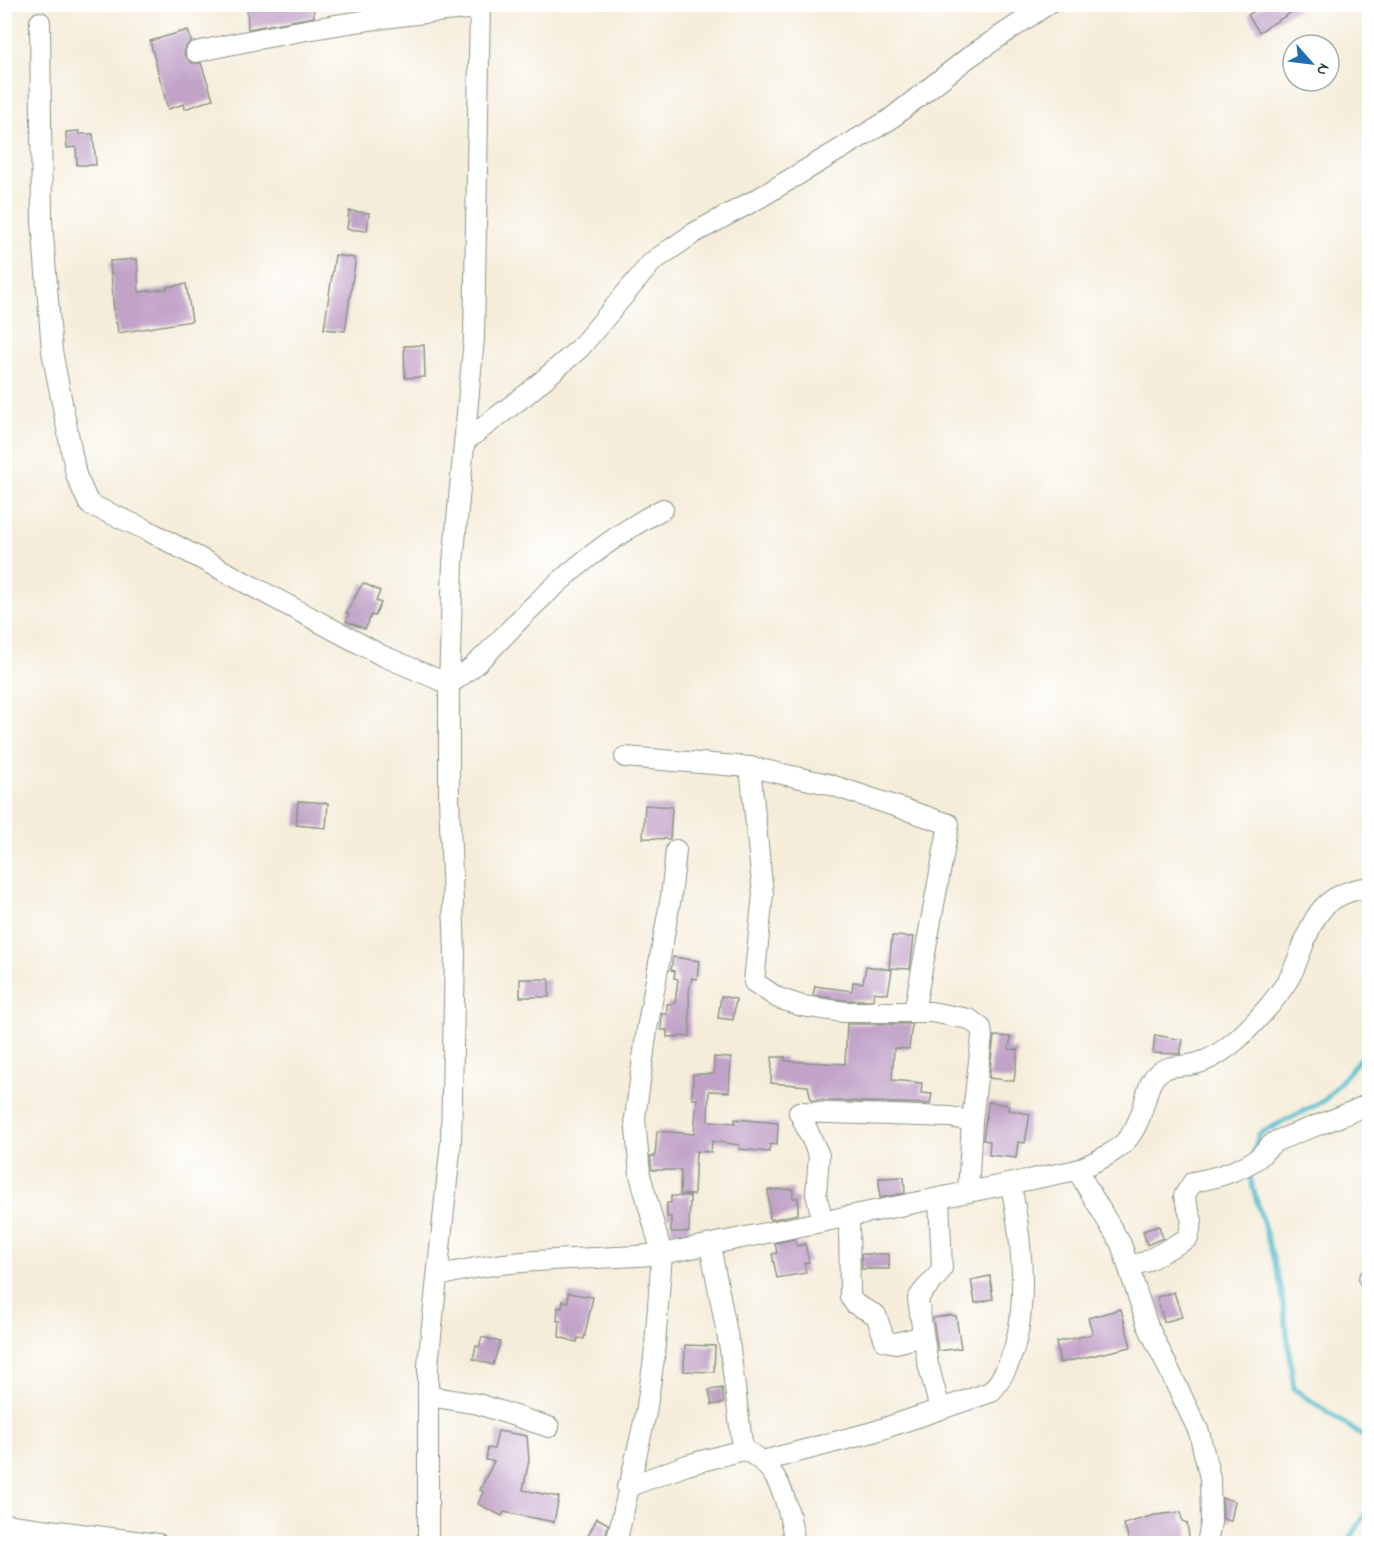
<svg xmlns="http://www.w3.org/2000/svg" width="1374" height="1548" viewBox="0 0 1374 1548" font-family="'Indie Flower',sans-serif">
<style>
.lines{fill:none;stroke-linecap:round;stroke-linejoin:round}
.stream{stroke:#4fbaca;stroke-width:5}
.building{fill:#c1a3c8}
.minor-casing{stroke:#8a9587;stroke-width:22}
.minor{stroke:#fff;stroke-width:20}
</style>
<rect width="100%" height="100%" fill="#fff"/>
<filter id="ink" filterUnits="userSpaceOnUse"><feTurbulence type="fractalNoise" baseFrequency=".0167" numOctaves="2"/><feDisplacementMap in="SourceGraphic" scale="12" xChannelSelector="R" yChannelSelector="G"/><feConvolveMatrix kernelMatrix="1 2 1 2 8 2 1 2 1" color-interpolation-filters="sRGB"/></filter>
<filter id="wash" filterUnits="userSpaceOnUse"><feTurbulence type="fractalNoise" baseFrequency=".008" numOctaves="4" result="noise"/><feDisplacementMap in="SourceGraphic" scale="24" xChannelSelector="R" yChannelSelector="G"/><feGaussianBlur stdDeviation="1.35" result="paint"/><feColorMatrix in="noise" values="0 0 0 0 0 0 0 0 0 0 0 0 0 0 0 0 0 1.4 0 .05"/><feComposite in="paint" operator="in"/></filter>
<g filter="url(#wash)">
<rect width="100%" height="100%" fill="#f5edda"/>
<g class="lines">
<g class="stream">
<polyline points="1253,1153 1259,1134 1325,1100 1370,1047"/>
<polyline points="1248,1170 1281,1286 1294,1389 1370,1441"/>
<polyline points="1347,1544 1370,1506"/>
</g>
</g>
<g id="blocks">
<g class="building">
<polygon points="313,4 314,17 248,29 247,5"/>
<polygon points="1266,4 1305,4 1259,32 1248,15"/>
<polygon points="188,30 191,41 185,48 184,55 192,63 201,63 213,99 185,109 184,104 168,109 150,41"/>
<polygon points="79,131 79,134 93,134 96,165 77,165 76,147 67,148 66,132"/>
<polygon points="349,211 369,213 367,231 347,229"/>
<polygon points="335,255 354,258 355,263 345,331 324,329"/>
<polygon points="137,259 139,292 167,289 167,287 186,284 192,321 118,333 117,323 115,323 110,261"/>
<polygon points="424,345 425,377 405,378 404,346"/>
<polygon points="363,583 380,591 376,601 381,603 375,616 371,615 365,629 346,621 349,614 346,613"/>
<polygon points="298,801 328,803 326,828 296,825"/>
<polygon points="645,805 672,807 670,839 643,838"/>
<polygon points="892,936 914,937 910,969 889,968"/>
<polygon points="673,957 699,961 697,979 692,978 689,991 690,1036 667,1037 667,1030 661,1030 662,1014 667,1014 667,1004 675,1003 678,979 674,978 675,971 671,970"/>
<polygon points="866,966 892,970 888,994 874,992 873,1000 845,1000 813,995 815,986 852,991 853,982 863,983"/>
<rect x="520" y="979" width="29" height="18"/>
<polygon points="721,996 736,999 733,1020 718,1018"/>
<polygon points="847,1024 912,1024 909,1049 894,1048 892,1080 922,1083 921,1093 932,1094 930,1104 811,1100 808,1086 771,1083 772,1057 785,1057 785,1061 845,1064"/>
<polygon points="1155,1035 1183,1040 1180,1054 1153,1053"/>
<polygon points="994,1036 1011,1037 1009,1049 1018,1050 1014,1081 989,1078"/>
<polygon points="714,1057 731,1058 729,1092 709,1091 708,1121 735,1123 735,1119 778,1123 777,1145 770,1144 769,1152 739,1149 740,1145 712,1141 711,1152 696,1151 694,1195 680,1194 681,1170 652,1170 650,1156 655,1156 657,1131 694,1134 697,1099 692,1099 693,1074 714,1074"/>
<polygon points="988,1102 1009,1105 1008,1110 1030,1114 1025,1143 1018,1142 1016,1158 989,1155 990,1141 983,1140"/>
<polygon points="904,1177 905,1193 880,1198 879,1178"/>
<polygon points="793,1189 793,1198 798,1198 798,1214 770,1220 768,1190"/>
<polygon points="671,1196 690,1196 689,1232 671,1232 671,1217 667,1217 667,1203 671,1203"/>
<polygon points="1159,1226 1163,1238 1147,1245 1143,1231"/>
<polygon points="795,1239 797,1246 805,1244 809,1262 804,1263 806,1273 777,1278 772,1254 777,1253 775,1243"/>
<polygon points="861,1254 889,1254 889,1269 862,1269"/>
<polygon points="990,1276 993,1299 975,1303 971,1280"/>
<polygon points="1174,1292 1182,1317 1164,1322 1157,1297"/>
<polygon points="568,1293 593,1297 584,1339 578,1338 577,1342 559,1337 560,1321 557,1321 558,1307 562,1308 563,1301 568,1302"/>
<polygon points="1121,1309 1131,1347 1060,1363 1056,1342 1093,1334 1088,1318"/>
<polygon points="949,1315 956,1316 961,1348 938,1351 933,1318"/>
<polygon points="482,1337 500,1342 493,1365 473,1359 476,1346 479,1347"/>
<polygon points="685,1345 715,1346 714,1372 684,1371"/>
<polygon points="722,1388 724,1403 712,1405 709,1390"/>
<polygon points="498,1431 527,1436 529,1460 523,1490 559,1497 554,1522 504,1512 502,1516 478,1504 483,1492 480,1490 494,1461 486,1460 488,1448 494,1449"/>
<polygon points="1222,1498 1235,1501 1231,1521 1223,1519"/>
<polygon points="1181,1512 1182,1521 1187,1523 1190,1544 1130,1544 1124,1524 1155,1515"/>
<polygon points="597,1518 608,1524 604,1544 584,1544"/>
</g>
</g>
</g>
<g filter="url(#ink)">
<use href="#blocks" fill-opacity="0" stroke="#8a9587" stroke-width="1.5"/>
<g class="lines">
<defs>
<g id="minor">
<path d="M40 22 42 221 52 351 76 475 89 504 147 530 381 655 449 684C479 666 502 637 527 612 568 572 611 536 663 509"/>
<path d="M196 52C290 31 384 15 480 8"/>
<polyline points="464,442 528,393 579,349 652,262 694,233 759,198 889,120 969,57 1048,4"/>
<polyline points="625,757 750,767 828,784 949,824 914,1012"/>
<polyline points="750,767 763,894 754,982 778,998 802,1006 844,1012 931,1012 969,1019 981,1028 982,1036 972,1121 968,1192"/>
<polyline points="799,1112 950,1117 972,1121"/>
<polyline points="799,1112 819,1155 816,1194 823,1221"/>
<polyline points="1077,1170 1121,1244 1147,1324 1199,1432 1210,1478 1211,1522 1207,1544"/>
<path d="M939 1199 942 1268C936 1282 924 1286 918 1299L927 1360 940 1409"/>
<polyline points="849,1216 850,1297 855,1304 876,1315 885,1341 896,1343 923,1336"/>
<polyline points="710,1245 730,1349 743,1450"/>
<path d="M1128 1266 1145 1262 1188 1238 1192 1221 1184 1196 1193 1182C1216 1178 1238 1172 1258 1158 1265 1152 1270 1143 1279 1140 1309 1127 1340 1119 1370 1103"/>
<path d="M439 1276C510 1256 588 1261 662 1254L1077 1170C1114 1153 1133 1146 1144 1104 1147 1095 1149 1082 1156 1075 1167 1064 1182 1067 1195 1064 1224 1057 1251 1027 1270 1005 1277 996 1285 986 1291 975 1312 931 1310 895 1370 887"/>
<polyline points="1369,1279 1370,1279"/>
<polyline points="428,1396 478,1404 549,1427"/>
<path d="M763 1461 873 1432 991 1392C1035 1342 1023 1246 1011 1185"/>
<path d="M627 1487 687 1465 743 1450C781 1464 789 1508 795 1544"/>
<polyline points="4,1524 158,1544"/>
<polyline points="428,1544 428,1365 451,1142 455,954 449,798 449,684 453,563 474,338 480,4"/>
<polyline points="616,1544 646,1413 654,1358 662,1254 640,1175 635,1118 647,1029 671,897 676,850"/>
</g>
</defs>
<use href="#minor" class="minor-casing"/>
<use href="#minor" class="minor"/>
</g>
</g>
<rect width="1374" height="1548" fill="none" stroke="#fff" stroke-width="24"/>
<g transform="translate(1311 63) rotate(118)"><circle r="28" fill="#ffffff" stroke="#a5b1ae" stroke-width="1.5"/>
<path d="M0-4.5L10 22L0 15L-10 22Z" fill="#1f6fb2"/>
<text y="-9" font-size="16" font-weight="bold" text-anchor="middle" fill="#1f3d34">N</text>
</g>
</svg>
